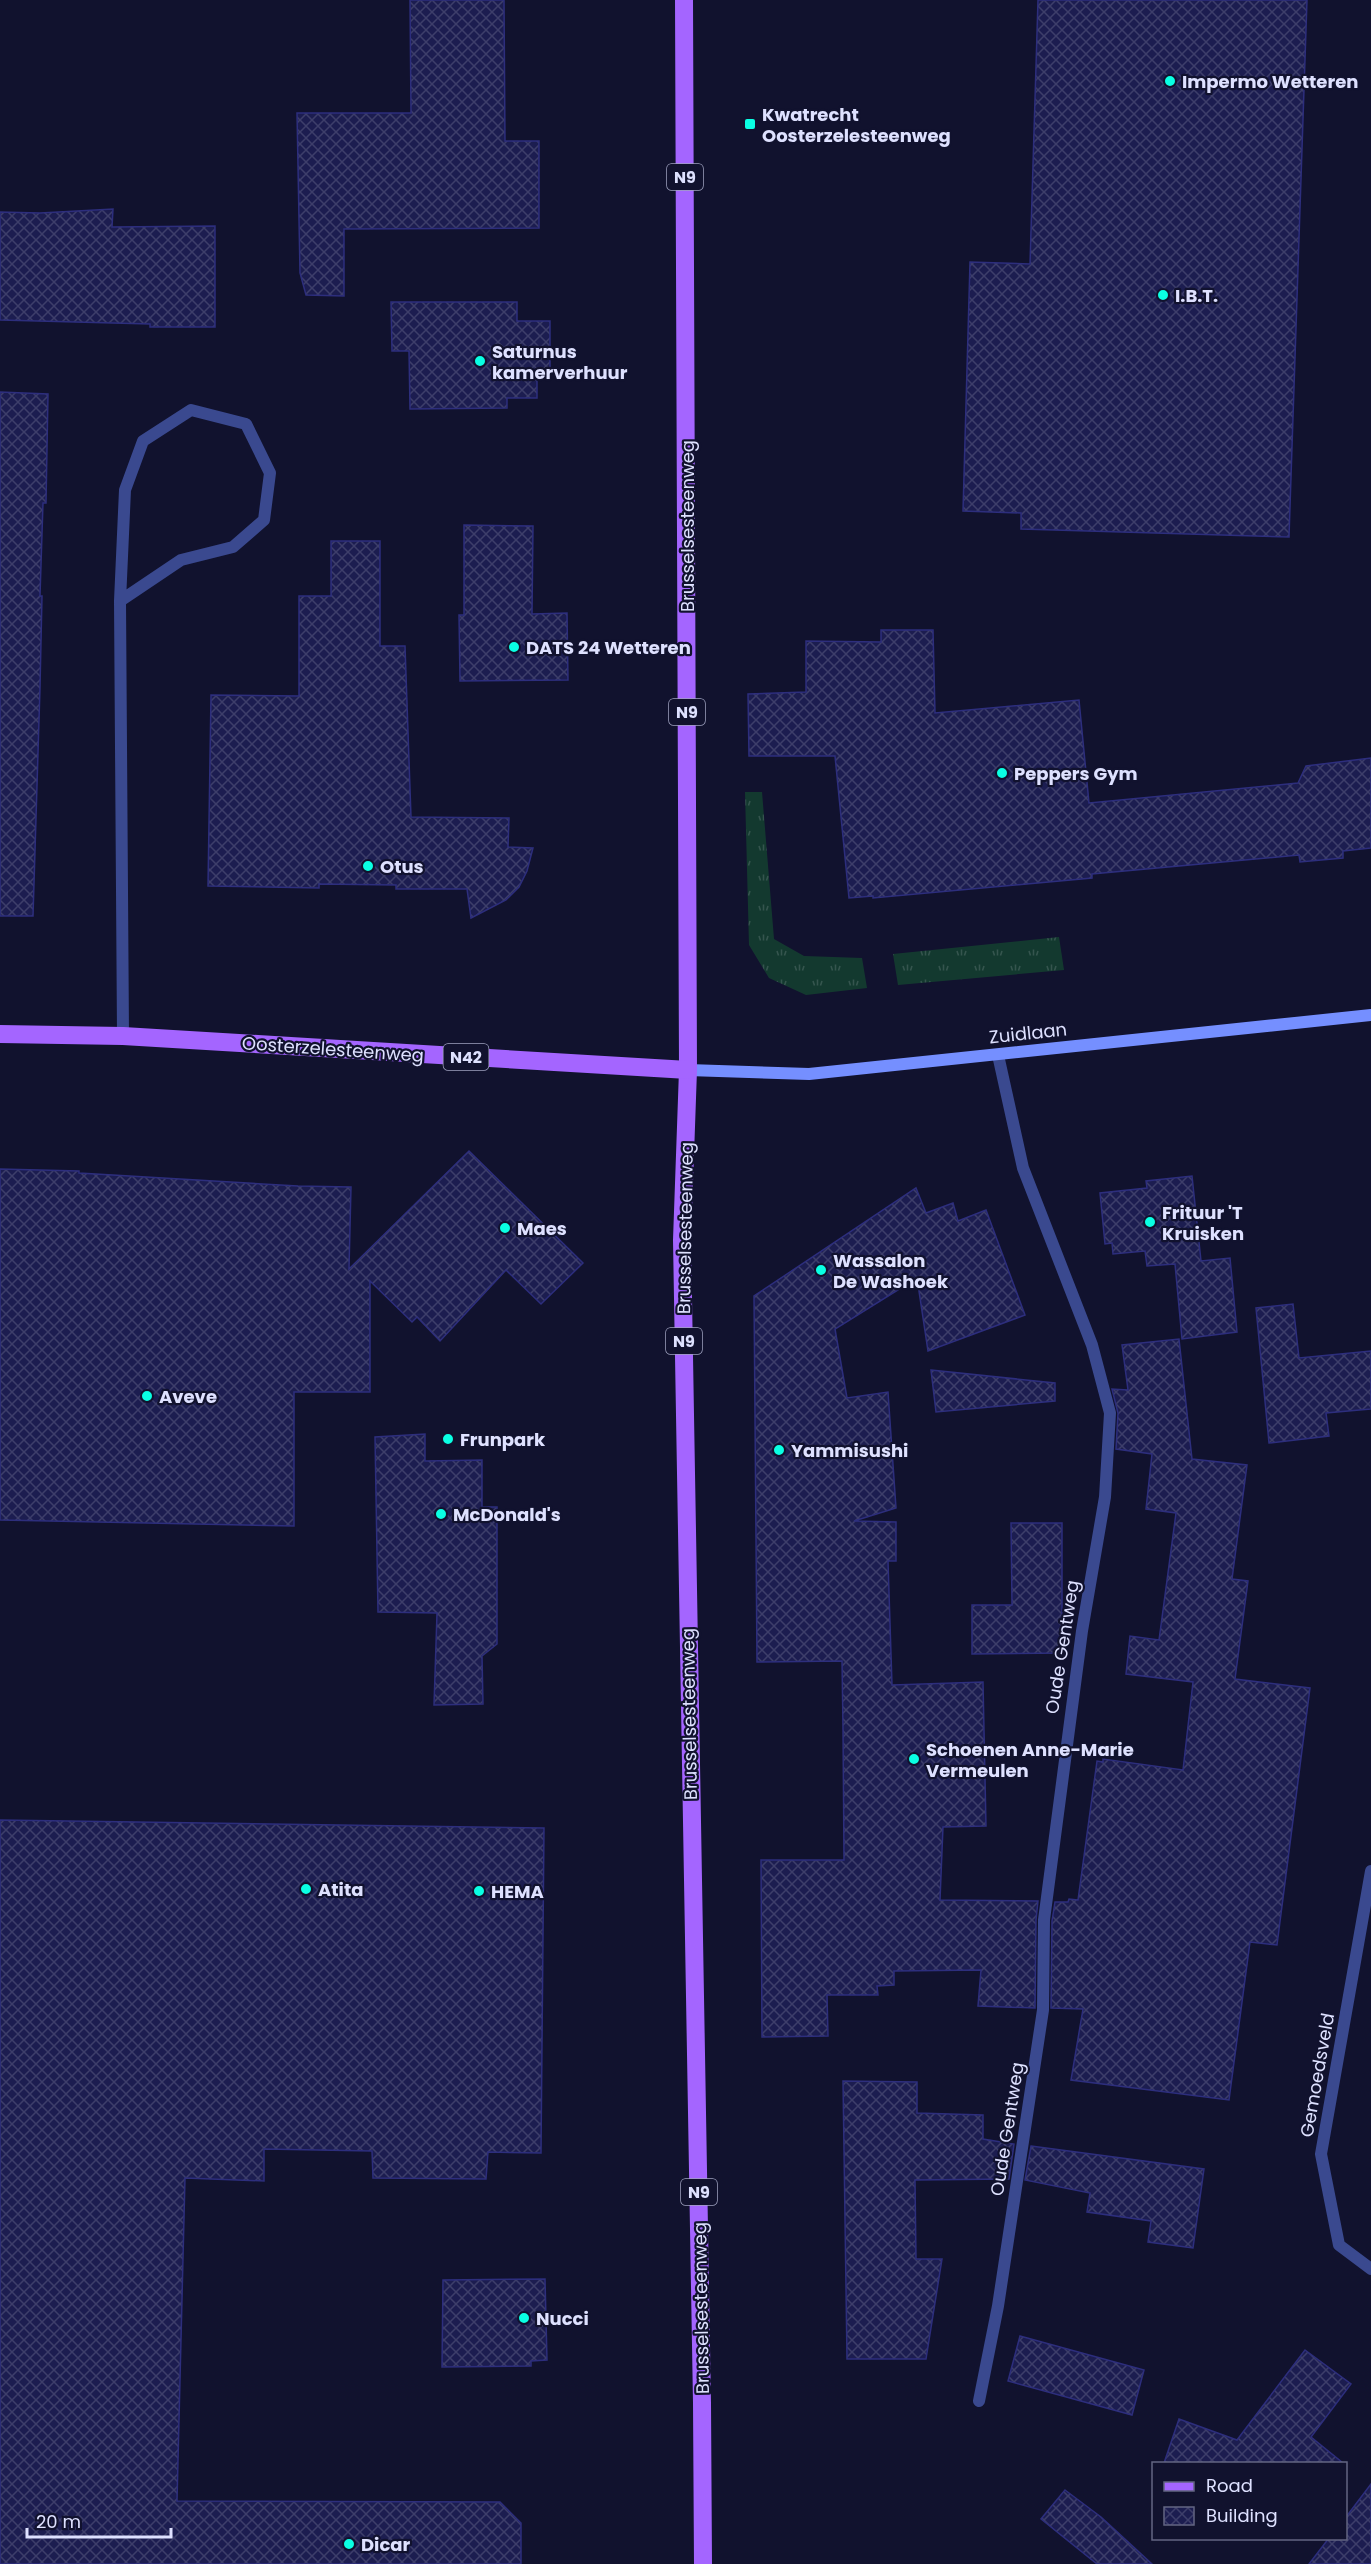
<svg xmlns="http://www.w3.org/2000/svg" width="1371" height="2564" viewBox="0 0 1371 2564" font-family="Poppins,sans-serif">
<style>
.grass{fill:url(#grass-tufts)}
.building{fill:url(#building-cross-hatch);stroke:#2d2e7d;stroke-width:1.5}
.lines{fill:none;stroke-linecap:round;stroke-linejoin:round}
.street{stroke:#3a498f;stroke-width:12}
.secondary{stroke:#758fff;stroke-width:12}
.primary{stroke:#a465ff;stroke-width:18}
.poi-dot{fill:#0affe3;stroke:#11122e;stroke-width:2}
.labels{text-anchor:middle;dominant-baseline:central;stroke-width:4.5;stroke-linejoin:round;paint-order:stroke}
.shield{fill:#11122e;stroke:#a0a3c0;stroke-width:1.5}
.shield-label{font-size:16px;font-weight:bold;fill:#dee1ff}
.poi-label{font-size:18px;font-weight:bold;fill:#dee1ff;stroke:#11122e;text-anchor:start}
.street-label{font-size:18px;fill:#dee1ff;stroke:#11122e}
</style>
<defs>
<pattern id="grass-tufts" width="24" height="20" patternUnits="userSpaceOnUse" patternTransform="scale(1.5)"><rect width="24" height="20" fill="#13392f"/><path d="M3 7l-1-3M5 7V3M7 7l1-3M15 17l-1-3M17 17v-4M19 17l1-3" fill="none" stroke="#35554e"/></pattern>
<pattern id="building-cross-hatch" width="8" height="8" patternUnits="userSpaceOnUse" patternTransform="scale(1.5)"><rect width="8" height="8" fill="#1c1d50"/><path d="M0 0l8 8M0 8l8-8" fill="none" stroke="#3d3e6a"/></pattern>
</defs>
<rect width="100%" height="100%" fill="#11122e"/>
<g class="grass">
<polygon points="745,792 762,792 774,939 804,956 862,958 867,988 806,995 769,978 749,945"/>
<polygon points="1059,937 1064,970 898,985 893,954"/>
</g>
<g class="building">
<polygon points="410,0 504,0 505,141 539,141 539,228 344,229 344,296 306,295 300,273 297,113 411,113"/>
<polygon points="1038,0 1307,0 1289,537 1021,529 1021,513 963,511 970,262 1030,264"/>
<polygon points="113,209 112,227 215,226 215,327 150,327 150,324 0,320 0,212 40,213"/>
<polygon points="391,302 517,302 517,321 550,321 550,372 537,371 537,398 507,398 507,408 410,409 409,351 392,351"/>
<polygon points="0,392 48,394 46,503 43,503 40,596 42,596 40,688 33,916 0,916"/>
<polygon points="464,525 533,526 532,614 567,613 568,680 460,681 459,615 464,615"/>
<polygon points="331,541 380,541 380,646 405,646 411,817 509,818 508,847 533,848 527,871 519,887 506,900 471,918 467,889 396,889 396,885 319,884 319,888 208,886 211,695 299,696 299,596 331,596"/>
<polygon points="881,630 933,630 935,713 1079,700 1089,803 1298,783 1306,766 1371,758 1371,848 1343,851 1343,858 1300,862 1299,855 1092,874 1092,878 873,898 873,896 849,898 835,756 749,756 748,694 806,692 806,641 881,642"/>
<polygon points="469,1151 583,1263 541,1304 506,1270 440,1341 417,1317 412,1322 370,1281 370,1392 294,1392 294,1526 0,1520 0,1169 79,1171 79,1173 298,1186 351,1187 349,1269"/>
<polygon points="1192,1176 1201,1261 1230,1258 1237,1332 1182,1339 1175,1264 1147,1266 1145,1251 1113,1254 1112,1243 1105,1244 1100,1193 1147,1188 1146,1181"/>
<polygon points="916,1188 926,1213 953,1203 958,1221 986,1210 1025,1315 928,1351 917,1278 835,1329 847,1398 888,1392 896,1508 854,1521 896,1522 896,1561 888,1561 892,1685 983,1682 986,1826 943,1827 940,1900 1038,1901 1036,1920 1035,2008 978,2006 981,1970 894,1971 894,1985 877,1986 878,1995 827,1995 828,2036 762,2037 761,1860 844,1860 843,1729 842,1661 757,1662 754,1296"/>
<polygon points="1293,1304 1299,1358 1371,1351 1371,1409 1326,1413 1329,1436 1269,1443 1256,1308"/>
<polygon points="1179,1339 1192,1459 1247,1465 1232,1579 1248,1581 1235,1679 1310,1688 1277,1945 1250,1942 1229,2100 1071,2080 1083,2009 1051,2008 1052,1921 1055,1902 1068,1902 1069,1899 1078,1900 1097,1761 1103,1762 1103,1759 1183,1770 1193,1682 1126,1674 1130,1636 1159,1640 1176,1513 1146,1509 1152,1454 1116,1449 1118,1413 1112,1389 1128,1390 1122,1345"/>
<polygon points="931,1370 1055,1383 1055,1401 936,1412"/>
<polygon points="425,1434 425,1461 482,1460 482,1507 497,1507 497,1644 482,1656 483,1704 434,1705 437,1613 378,1612 375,1437"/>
<polygon points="1011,1523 1062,1523 1062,1653 972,1654 972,1605 1012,1605"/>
<polygon points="0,1820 544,1828 541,2153 488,2152 486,2179 373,2178 372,2151 264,2149 264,2181 185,2178 177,2501 500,2502 521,2523 521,2564 0,2564"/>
<polygon points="843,2081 917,2082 917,2113 983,2115 983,2139 1014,2144 1009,2179 915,2180 916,2259 942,2259 926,2359 847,2359"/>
<polygon points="1031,2146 1204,2169 1193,2248 1148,2242 1151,2221 1087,2212 1090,2193 1025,2180"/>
<polygon points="545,2279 547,2360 531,2361 531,2366 442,2367 443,2280"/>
<polygon points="1020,2336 1144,2370 1132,2415 1008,2381"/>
<polygon points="1305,2350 1351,2384 1311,2437 1343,2463 1164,2463 1179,2419 1237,2440"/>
<polygon points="1371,2484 1371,2564 1309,2564 1329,2538 1346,2538 1346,2517"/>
<polygon points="1065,2490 1101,2517 1152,2564 1097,2564 1041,2519"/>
</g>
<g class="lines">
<g class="street">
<polyline points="120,601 181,560 233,547 264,520 270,473 246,424 191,410 143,441 125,490 120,601 123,1036"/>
<polyline points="1371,1871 1321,2154 1339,2245 1371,2269"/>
<polyline points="979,2401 998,2306 1043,2010 1044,1920 1082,1631 1105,1497 1110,1413 1092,1345 1023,1168 998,1055"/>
</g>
<polyline class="secondary" points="688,1070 809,1074 1371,1015"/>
<g class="primary">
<polyline points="684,0 688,1070 682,1240 702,2403 703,2564"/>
<polyline points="0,1034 123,1036 688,1070"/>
</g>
</g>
<g class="poi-dot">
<circle cx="1170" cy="81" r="6"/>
<rect x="744" y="118" width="12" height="12" rx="3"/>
<circle cx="1163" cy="295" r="6"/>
<circle cx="480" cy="361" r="6"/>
<circle cx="514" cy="647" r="6"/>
<circle cx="1002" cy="773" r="6"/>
<circle cx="368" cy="866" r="6"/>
<circle cx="1150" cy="1222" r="6"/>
<circle cx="505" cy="1228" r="6"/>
<circle cx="821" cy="1270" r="6"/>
<circle cx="147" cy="1396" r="6"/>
<circle cx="448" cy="1439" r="6"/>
<circle cx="779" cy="1450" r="6"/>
<circle cx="441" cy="1514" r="6"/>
<circle cx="914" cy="1759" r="6"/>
<circle cx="306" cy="1889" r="6"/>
<circle cx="479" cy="1891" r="6"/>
<circle cx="524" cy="2318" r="6"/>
<circle cx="349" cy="2544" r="6"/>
</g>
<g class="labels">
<g class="shield">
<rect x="667" y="164" width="36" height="26" rx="4.5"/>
<rect x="669" y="699" width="36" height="26" rx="4.5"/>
<rect x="443.5" y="1044" width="45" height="26" rx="4.5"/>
<rect x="666" y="1328" width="36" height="26" rx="4.5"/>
<rect x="681" y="2179" width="36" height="26" rx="4.5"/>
</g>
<g class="shield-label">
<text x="685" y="177">N9</text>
<text x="687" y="712">N9</text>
<text x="466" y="1057">N42</text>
<text x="684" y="1341">N9</text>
<text x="699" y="2192">N9</text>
</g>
<g class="poi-label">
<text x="1182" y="81">Impermo Wetteren</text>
<text x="762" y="114">Kwatrecht<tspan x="762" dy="21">Oosterzelesteenweg</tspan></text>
<text x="1175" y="295">I.B.T.</text>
<text x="492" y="351">Saturnus<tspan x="492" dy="21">kamerverhuur</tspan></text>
<text x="526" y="647">DATS 24 Wetteren</text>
<text x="1014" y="773">Peppers Gym</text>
<text x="380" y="866">Otus</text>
<text x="1162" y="1212">Frituur 'T<tspan x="1162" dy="21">Kruisken</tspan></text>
<text x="517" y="1228">Maes</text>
<text x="833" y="1260">Wassalon<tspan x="833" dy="21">De Washoek</tspan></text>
<text x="159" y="1396">Aveve</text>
<text x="460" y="1439">Frunpark</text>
<text x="791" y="1450">Yammisushi</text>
<text x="453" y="1514">McDonald's</text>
<text x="926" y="1749">Schoenen Anne-Marie<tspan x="926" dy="21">Vermeulen</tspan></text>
<text x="318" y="1889">Atita</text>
<text x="491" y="1891">HEMA</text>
<text x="536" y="2318">Nucci</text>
<text x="361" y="2544">Dicar</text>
</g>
<g class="street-label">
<text transform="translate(687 526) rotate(-90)">Brusselsesteenweg</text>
<text transform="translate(1028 1033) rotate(-6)">Zuidlaan</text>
<text transform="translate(333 1049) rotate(4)">Oosterzelesteenweg</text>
<text transform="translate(685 1228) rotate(-89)">Brusselsesteenweg</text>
<text transform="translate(1062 1647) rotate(-81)">Oude Gentweg</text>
<text transform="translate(689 1714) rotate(-91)">Brusselsesteenweg</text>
<text transform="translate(1317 2075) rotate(-80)">Gemoedsveld</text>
<text transform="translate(1007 2129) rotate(-81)">Oude Gentweg</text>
<text transform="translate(701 2308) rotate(-91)">Brusselsesteenweg</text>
</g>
</g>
<rect x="1152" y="2462" width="195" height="78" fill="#11122e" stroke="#636582" stroke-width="1.5"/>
<rect x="1164" y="2482" width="30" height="9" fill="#a465ff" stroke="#636582" stroke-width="1.5"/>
<text x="1206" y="2492" font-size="18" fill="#dee1ff">Road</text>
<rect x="1164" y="2507" width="30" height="18" fill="url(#building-cross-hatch)" stroke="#636582" stroke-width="1.5"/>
<text x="1206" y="2522" font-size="18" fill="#dee1ff">Building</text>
<path d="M27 2528v9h144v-9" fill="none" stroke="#dee1ff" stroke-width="3"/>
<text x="36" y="2528" font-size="18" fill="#dee1ff" stroke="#11122e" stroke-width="4.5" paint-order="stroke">20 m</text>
</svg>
